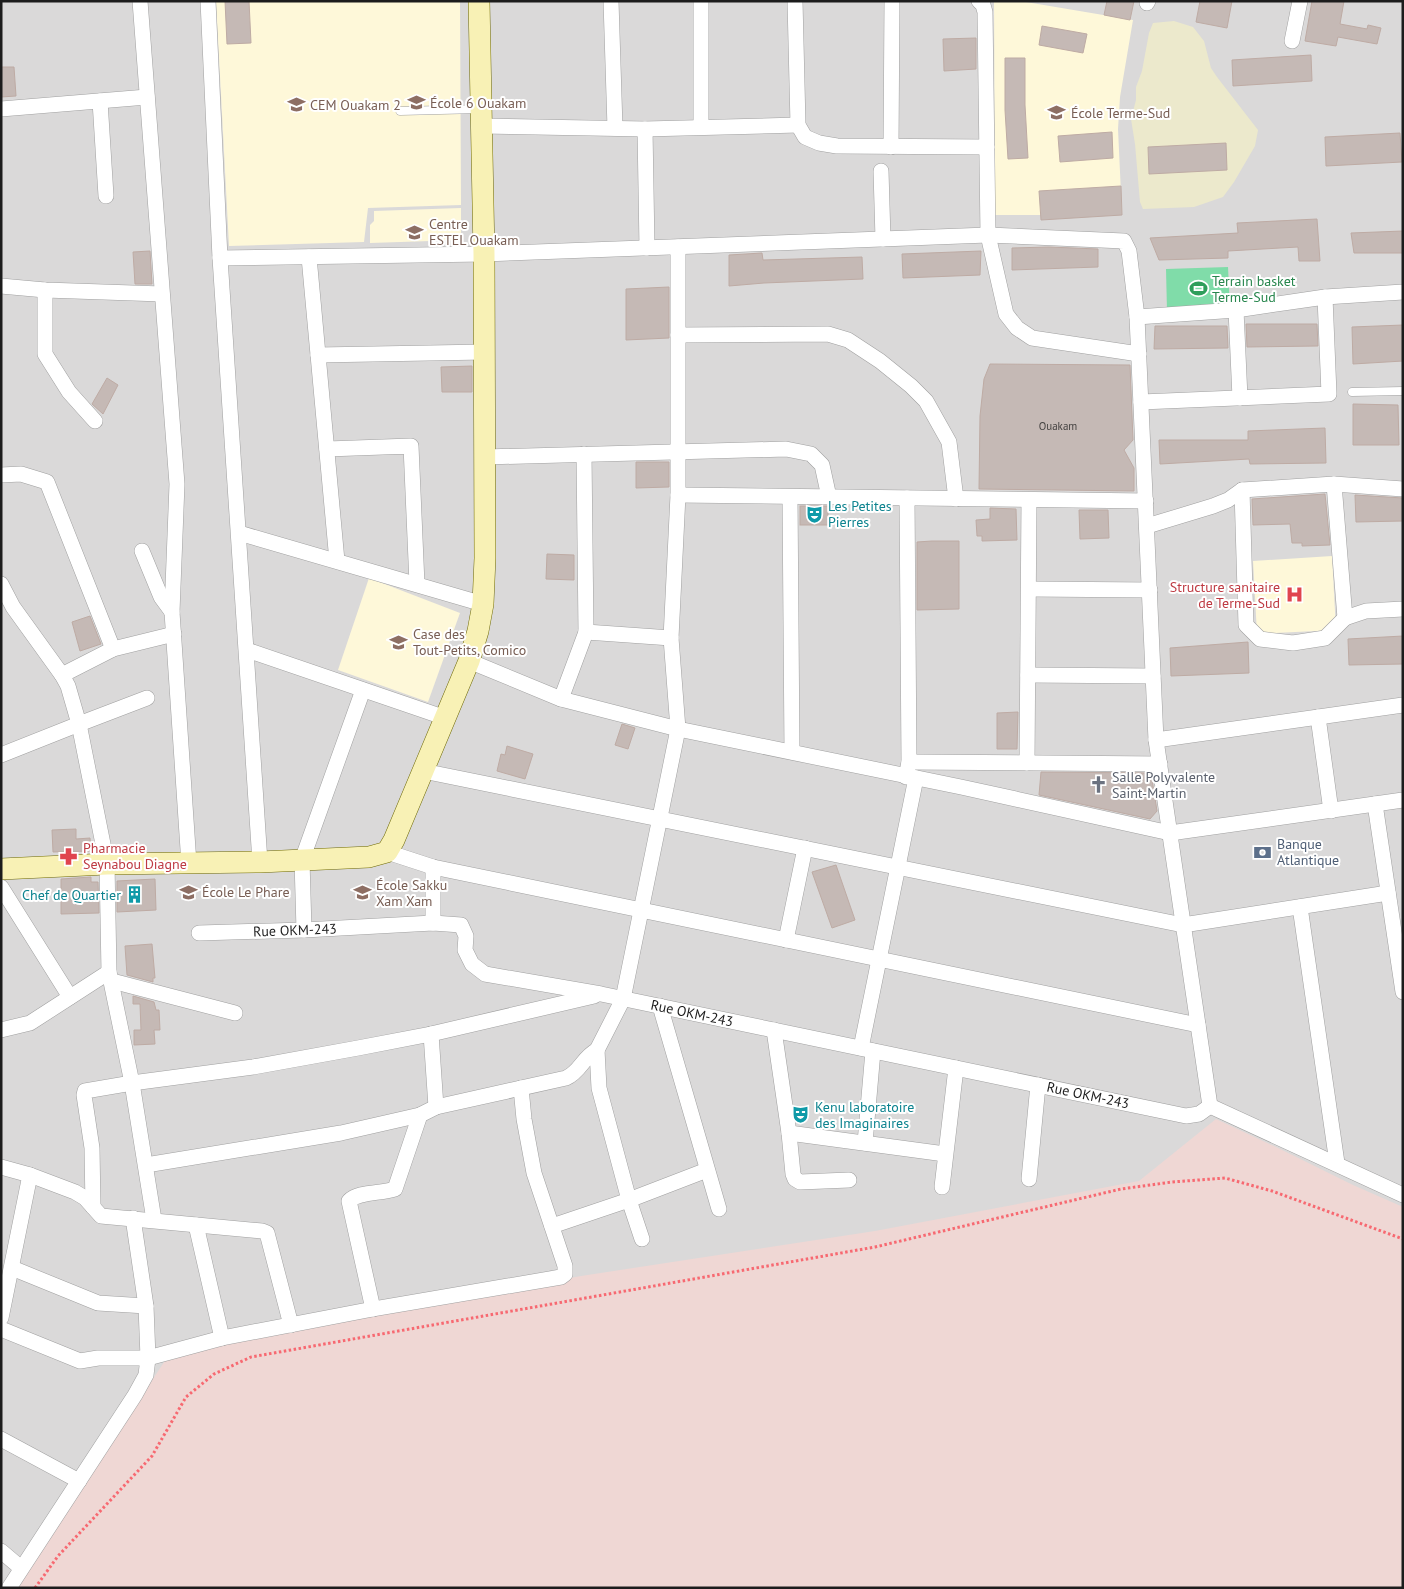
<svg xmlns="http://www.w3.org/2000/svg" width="1404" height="1589" viewBox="0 0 1404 1589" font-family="'PT Sans',sans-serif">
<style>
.residential{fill:#dad9d9}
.education{fill:#fef8d9}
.military{fill:#efd7d4}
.farmland{fill:#ece9cc}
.pitch{fill:#80dca9}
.building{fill:#c5b9b5;stroke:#beaba4}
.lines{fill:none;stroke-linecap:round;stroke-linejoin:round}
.lane-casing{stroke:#a0a0a0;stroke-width:9}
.street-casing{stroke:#a0a0a0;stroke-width:16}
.secondary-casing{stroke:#6f6a06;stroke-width:22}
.path{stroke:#f76971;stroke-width:3;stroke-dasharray:2.5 2.5;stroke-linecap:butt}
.lane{stroke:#fff;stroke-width:8}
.street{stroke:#fff;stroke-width:15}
.secondary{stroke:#f8f1b5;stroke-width:21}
.labels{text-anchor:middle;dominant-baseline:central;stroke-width:4;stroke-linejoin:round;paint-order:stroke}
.number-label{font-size:11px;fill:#464342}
.education-label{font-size:14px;fill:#785e54;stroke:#fff;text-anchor:start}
.leisure-label{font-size:14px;fill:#27864d;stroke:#fff;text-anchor:start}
.culture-label{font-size:14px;fill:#0d838f;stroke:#fff;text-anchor:start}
.health-label{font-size:14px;fill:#be3a42;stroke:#fff;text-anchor:end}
.worship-label{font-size:14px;fill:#5b616d;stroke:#fff;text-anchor:start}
.service-label{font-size:14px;fill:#4e5e75;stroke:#fff;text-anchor:start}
.street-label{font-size:14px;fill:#1c1c1c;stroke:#fff}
</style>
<rect width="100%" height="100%" fill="#ede7e1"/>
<rect class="residential" x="1" y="1" width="1402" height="1587"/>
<g class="education">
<polygon points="216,1 460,1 461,205 368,208 364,242 229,246"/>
<polygon points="994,1 1020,1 1133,20 1120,97 1118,129 1122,215 995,215"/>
<polygon points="461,208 461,240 370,243 370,225 374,221 374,211"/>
<polygon points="1332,556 1336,630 1257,634 1253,561"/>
<polygon points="369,578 460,613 428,702 338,670"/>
</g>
<polygon class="military" points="1216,1119 1276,1147 1353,1185 1403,1207 1403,1588 16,1588 170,1353 581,1276 875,1231 1139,1181"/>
<polygon class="farmland" points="1174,21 1193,27 1204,41 1211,68 1217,77 1258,130 1255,146 1234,182 1223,197 1194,207 1143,209 1140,202 1135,144 1131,119 1136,100 1136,87 1142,71 1149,33 1153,23"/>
<polygon class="pitch" points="1228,267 1230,309 1167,311 1166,269"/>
<g class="building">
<polygon points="225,1 249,1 251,43 227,44"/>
<polygon points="1107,1 1134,1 1130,20 1104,15"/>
<polygon points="1200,1 1232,1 1227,28 1196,22"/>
<polygon points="1312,1 1344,1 1340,24 1367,29 1368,25 1381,28 1377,44 1338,37 1336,46 1305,41"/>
<polygon points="1042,26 1087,34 1083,53 1039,45"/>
<polygon points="976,38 976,69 944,71 943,39"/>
<polygon points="1311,55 1312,81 1233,86 1232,60"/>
<polygon points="1005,58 1025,58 1025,105 1028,158 1008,159 1005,110"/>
<polygon points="1,67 14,67 16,96 1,97"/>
<polygon points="1112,132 1113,158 1060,162 1058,136"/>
<polygon points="1400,133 1402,162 1326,166 1325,137"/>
<polygon points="1226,143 1227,170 1149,174 1148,147"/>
<polygon points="1121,186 1122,215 1041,220 1039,191"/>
<polygon points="1317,219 1320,261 1299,261 1298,247 1228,251 1228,258 1159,260 1150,238 1238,233 1237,223"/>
<polygon points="1403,231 1403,253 1354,253 1351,233"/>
<polygon points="1049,247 1098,249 1098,267 1012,270 1012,248"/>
<polygon points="150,251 152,284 135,284 133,252"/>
<polygon points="981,251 980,275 903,278 902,254"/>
<polygon points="762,253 763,260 862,257 863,279 764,283 729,286 729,255"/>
<polygon points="669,287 669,338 626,340 626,289"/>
<polygon points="1246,324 1317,324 1318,346 1247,347"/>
<polygon points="1403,325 1403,361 1353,364 1352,327"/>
<polygon points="1155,326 1227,326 1228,348 1154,349"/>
<polygon points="990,364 1130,365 1133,440 1124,450 1134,468 1134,491 979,489 980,416 984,379"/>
<polygon points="472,366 472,392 442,392 441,367"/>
<polygon points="107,378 118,385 103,414 92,404"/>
<polygon points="1353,404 1398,405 1399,445 1353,445"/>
<polygon points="1325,428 1326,463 1250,464 1249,459 1160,464 1159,440 1248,440 1248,431"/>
<polygon points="636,462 669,462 669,487 636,488"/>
<polygon points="1325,494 1330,545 1302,546 1302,543 1292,543 1290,524 1253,525 1252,499"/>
<polygon points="1355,495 1403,498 1403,521 1356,522"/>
<rect x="800" y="506" width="28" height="19"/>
<polygon points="990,508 1016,509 1017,540 982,541 982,536 977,536 976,520 990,519"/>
<polygon points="1079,510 1108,510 1109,538 1080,539"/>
<polygon points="932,541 959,541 959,609 917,610 917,542"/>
<polygon points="547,554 574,555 574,580 546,579"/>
<polygon points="90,616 101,644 80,651 72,622"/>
<polygon points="1403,636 1403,664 1349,665 1348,639"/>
<polygon points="1248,642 1249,673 1171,676 1170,648"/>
<polygon points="1018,712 1017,749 997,749 997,713"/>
<polygon points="622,724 635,728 628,749 615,745"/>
<polygon points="507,746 533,754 525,779 497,771 501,754 505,755"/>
<polygon points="1041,772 1151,773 1157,811 1150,819 1039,795"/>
<polygon points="76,829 76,839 90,838 91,851 53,852 52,830"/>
<polygon points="836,865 855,920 832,928 812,872"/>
<polygon points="91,877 91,882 98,882 99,913 61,914 61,879"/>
<polygon points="155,879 156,910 117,912 117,881"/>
<polygon points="152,944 155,978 153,978 153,982 127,975 125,946"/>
<polygon points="133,996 154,1002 156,1010 159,1010 160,1030 154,1030 155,1044 134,1045 134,1030 141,1030 140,1004 133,1004"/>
</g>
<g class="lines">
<defs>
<g id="lane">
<polyline points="400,111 480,109"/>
<polyline points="1352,392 1403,391"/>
</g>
<g id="street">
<polyline points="140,1 177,484 172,612 189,864"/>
<polyline points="208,1 220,258 260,862"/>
<polyline points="611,1 615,128"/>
<polyline points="701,1 701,127"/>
<polyline points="795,1 798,125 805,137 819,143 837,146 987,147"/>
<polyline points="979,1 983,5 985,12 988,235 1006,314 1017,328 1032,338 1139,354"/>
<polyline points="1147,3 1148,1"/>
<polyline points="1292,41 1300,1"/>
<polyline points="100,101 106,196"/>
<polyline points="1,109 147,97"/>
<polyline points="483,126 645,129 798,125"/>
<polyline points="645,129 647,248"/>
<polyline points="891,147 892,1"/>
<polyline points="881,171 883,239"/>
<polyline points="309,257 337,561"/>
<polyline points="220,258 484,254 988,235 1124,241 1129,251 1137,317 1156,740 1210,1106"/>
<polyline points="1,286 45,290 162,294"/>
<polyline points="45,290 45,354 69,392 95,421"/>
<polyline points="1236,310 1240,398"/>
<polyline points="1137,317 1236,310 1325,297 1403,292"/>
<polyline points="678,335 828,334 848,340 880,361 911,386 926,401 949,442 956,499"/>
<polyline points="318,355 485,352"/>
<polyline points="1141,402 1329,394 1325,297"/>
<polyline points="327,449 411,446 417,584"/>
<polyline points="485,457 786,449 811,454 822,465 829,497"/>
<polyline points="1,475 21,474 47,482 113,649"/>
<polyline points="1334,484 1345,618 1366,611 1403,609"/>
<polyline points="1242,490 1246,625 1260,639 1293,643 1325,638 1345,618"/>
<polyline points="678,495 1146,501"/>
<polyline points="790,497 792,752"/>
<polyline points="1147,526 1213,506 1228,500 1242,490 1334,484 1403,489"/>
<polyline points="239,533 483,604"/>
<polyline points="142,551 161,597 172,612"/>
<polyline points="1,584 13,607 62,675 68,686 79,724 107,864 109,972 132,1083 154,1220"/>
<polyline points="1029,589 1150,590"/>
<polyline points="586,632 671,638"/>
<polyline points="247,650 446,718"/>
<polyline points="469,661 561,699 678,729 961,787 1170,833 1403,800"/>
<polyline points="62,675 113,649 174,634"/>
<polyline points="1028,675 1153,676"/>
<polyline points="561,699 586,632 584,454"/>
<polyline points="1318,717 1331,811"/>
<polyline points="1156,740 1403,705"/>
<polyline points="1,755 79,724 147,698"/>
<polyline points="909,762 1160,764"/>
<polyline points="1027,763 1029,500"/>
<polyline points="423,771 1183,925 1388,893"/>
<polyline points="906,777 909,762 907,498"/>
<polyline points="1375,804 1403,992"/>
<polyline points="387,852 433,867 1198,1025"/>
<polyline points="1,887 70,997"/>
<polyline points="1300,907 1337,1163"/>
<polyline points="433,923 433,867"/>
<polyline points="304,930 302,860 363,690"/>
<polyline points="199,933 304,930 433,923 461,925 466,936 465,950 472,964 485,974 601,994 1186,1116 1199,1114 1210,1106"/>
<polyline points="786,940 805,848"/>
<polyline points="112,981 235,1013"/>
<polyline points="660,1006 719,1209"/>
<polyline points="1,1030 30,1023 109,972"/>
<polyline points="774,1030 789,1133 793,1174 795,1179 800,1182 849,1180"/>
<polyline points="431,1034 436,1107"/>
<polyline points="861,1048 916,778"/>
<polyline points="597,1050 623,999 678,729 671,638 678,495 678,247"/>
<polyline points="1210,1106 1403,1195"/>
<polyline points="789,1133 945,1154"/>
<polyline points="865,1143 873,1051"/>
<path d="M146 1165 341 1133 420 1115 436 1107 566 1078C581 1071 582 1058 597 1050L599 1088 629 1200 642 1239"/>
<polyline points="1,1167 30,1175 75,1192 85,1198 101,1216 262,1231 267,1233 291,1325"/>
<polyline points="1029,1179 1038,1085"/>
<polyline points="942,1187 956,1068"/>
<polyline points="93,1207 92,1148 84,1095 85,1091 132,1083 253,1067 358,1048 431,1034 594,996"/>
<polyline points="196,1225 222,1338"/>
<polyline points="552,1226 629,1200 707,1170"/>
<polyline points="12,1268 98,1303 146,1306"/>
<path d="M373 1309 349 1201C359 1191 381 1194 395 1189L420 1115"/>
<polyline points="1,1318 30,1175"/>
<polyline points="1,1329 80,1361 98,1358 148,1358 222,1338 373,1309 561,1277 565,1274 565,1266 534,1173 524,1119 521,1088"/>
<polyline points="1,1439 79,1481"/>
<polyline points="1,1551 21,1568"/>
<polyline points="9,1588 135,1395 146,1375 148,1358 146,1306 133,1218"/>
</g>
<polyline id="secondary" points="1,869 107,864 260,862 369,857 387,852 394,840 469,661 478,631 483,604 485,558 484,254 479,1"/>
</defs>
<use href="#lane" class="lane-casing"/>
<use href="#street" class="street-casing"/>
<use href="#secondary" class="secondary-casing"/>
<polyline class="path" points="35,1588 58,1556 152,1456 186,1397 214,1374 251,1357 875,1247 1121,1189 1172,1182 1225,1178 1272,1191 1403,1239"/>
<use href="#lane" class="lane"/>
<use href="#street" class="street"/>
<use href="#secondary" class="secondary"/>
</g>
<defs>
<symbol id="school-bare" viewBox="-9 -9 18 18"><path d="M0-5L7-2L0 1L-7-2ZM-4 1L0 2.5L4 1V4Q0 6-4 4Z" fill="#8d6e63" stroke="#fff" stroke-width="2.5" paint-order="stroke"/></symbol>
<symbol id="stadium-bare" viewBox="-9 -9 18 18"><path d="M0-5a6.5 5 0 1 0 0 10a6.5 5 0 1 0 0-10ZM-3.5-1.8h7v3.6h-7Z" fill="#2e9e5b" stroke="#fff" stroke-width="2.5" paint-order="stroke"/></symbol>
<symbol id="theatre-bare" viewBox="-9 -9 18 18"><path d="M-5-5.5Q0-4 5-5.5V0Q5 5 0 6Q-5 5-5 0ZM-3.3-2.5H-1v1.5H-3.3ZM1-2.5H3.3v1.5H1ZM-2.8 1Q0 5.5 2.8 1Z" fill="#0f9aa8" stroke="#fff" stroke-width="2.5" paint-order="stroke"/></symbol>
<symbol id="hospital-bare" viewBox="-9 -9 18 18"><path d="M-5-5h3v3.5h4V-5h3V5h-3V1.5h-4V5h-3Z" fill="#e0444e" stroke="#fff" stroke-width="2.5" paint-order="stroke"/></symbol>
<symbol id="church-bare" viewBox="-9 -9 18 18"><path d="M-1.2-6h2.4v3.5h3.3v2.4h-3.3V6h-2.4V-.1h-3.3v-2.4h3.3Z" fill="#6b7280" stroke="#fff" stroke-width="2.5" paint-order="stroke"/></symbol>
<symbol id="bank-bare" viewBox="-9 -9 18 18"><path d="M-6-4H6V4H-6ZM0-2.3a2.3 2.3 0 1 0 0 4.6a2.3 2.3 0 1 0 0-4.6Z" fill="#5c6f8a" stroke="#fff" stroke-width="2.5" paint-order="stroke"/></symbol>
<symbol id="pharmacy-bare" viewBox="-9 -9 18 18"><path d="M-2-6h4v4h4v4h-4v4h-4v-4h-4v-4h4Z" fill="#e0444e" stroke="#fff" stroke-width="2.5" paint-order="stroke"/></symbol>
<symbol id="building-bare" viewBox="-9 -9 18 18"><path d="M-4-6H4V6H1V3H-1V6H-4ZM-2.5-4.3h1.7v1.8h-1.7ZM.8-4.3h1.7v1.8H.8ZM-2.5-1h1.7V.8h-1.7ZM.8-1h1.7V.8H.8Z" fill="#0f9aa8" stroke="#fff" stroke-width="2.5" paint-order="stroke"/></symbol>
</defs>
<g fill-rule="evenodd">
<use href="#school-bare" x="404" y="90" width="25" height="25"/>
<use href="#school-bare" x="284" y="92" width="25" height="25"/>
<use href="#school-bare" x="1044" y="100" width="25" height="25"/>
<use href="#school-bare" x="402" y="220" width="25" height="25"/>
<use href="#stadium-bare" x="1186" y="276" width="25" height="25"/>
<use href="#theatre-bare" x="802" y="502" width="25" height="25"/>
<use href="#hospital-bare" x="1282" y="582" width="25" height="25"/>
<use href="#school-bare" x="386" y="630" width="25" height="25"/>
<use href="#church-bare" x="1086" y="772" width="25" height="25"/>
<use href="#bank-bare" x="1250" y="840" width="25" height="25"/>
<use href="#pharmacy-bare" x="56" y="844" width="25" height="25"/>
<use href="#school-bare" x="176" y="880" width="25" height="25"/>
<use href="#school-bare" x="350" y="880" width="25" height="25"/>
<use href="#building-bare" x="122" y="882" width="25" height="25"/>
<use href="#theatre-bare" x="788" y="1102" width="25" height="25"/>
</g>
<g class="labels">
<g class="number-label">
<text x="1058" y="426">Ouakam</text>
</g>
<g class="education-label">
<text x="430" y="103">École 6 Ouakam</text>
<text x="310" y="105">CEM Ouakam 2</text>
<text x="1071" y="113">École Terme-Sud</text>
<text x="429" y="224">Centre<tspan x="429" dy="16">ESTEL Ouakam</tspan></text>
<text x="413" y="634">Case des<tspan x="413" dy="16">Tout-Petits, Comico</tspan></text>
<text x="376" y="885">École Sakku<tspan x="376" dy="16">Xam Xam</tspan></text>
<text x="202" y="892">École Le Phare</text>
</g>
<g class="leisure-label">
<text x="1212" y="281">Terrain basket<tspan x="1212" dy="16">Terme-Sud</tspan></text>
</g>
<g class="culture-label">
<text x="828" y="506">Les Petites<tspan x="828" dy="16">Pierres</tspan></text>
<text x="121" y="895" text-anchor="end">Chef de Quartier</text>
<text x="815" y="1107">Kenu laboratoire<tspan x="815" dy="16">des Imaginaires</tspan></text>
</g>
<g class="health-label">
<text x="1280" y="587">Structure sanitaire<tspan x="1280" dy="16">de Terme-Sud</tspan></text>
<text x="83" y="848" text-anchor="start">Pharmacie<tspan x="83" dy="16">Seynabou Diagne</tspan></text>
</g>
<g class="worship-label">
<text x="1112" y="777">Salle Polyvalente<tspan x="1112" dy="16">Saint-Martin</tspan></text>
</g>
<g class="service-label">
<text x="1277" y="844">Banque<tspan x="1277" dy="16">Atlantique</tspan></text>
</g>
<g class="street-label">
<text transform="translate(295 930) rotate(-2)">Rue OKM-243</text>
<text transform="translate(692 1013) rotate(12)">Rue OKM-243</text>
<text transform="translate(1088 1095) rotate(12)">Rue OKM-243</text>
</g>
</g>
<rect width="1404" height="1589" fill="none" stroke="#1c1c1c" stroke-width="5"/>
</svg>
